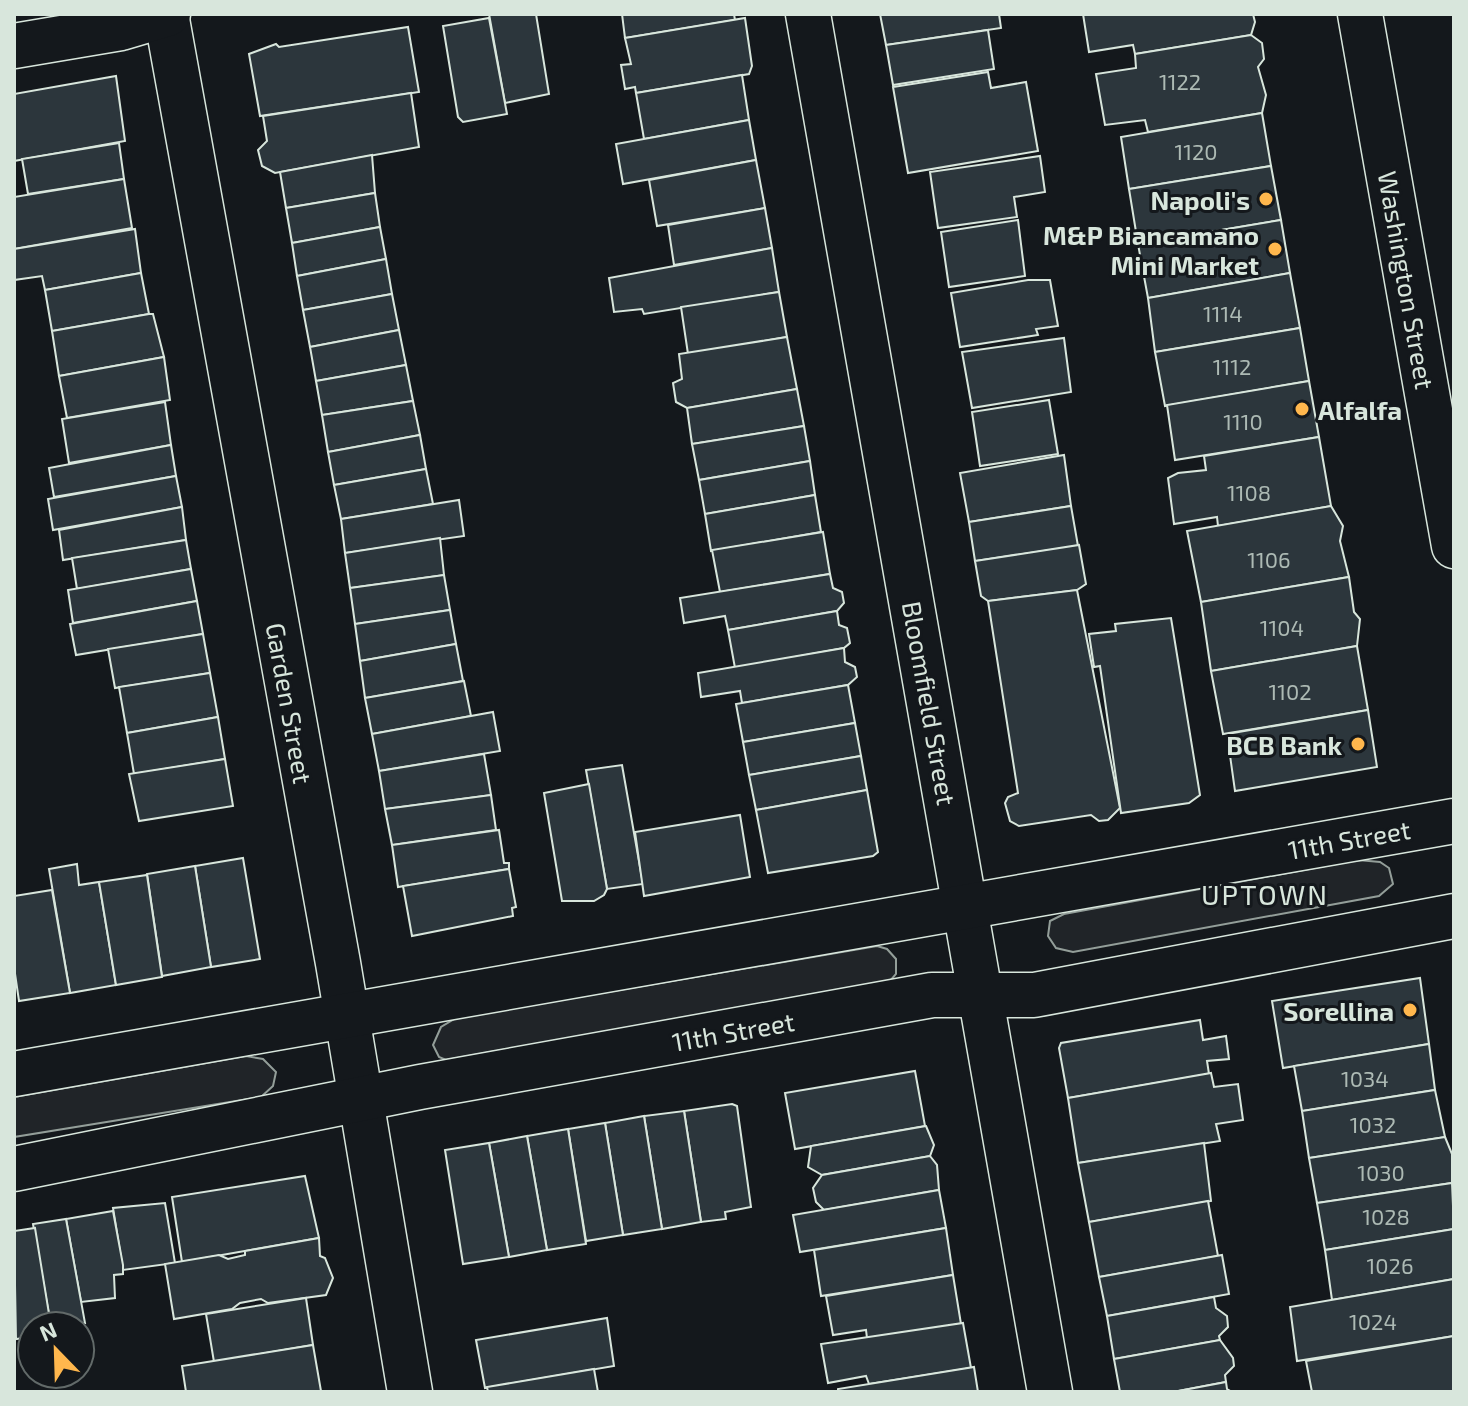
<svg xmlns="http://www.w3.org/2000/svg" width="1468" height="1406" viewBox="0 0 1468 1406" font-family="'Exo 2',sans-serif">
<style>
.green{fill:#202428;stroke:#939e99;stroke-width:2}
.building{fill:#2c363c;stroke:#d8e6dc;stroke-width:2}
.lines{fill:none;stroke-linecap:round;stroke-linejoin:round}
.street-casing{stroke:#d8e6dc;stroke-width:47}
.secondary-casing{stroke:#d8e6dc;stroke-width:47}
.street{stroke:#14181c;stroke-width:44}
.secondary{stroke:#14181c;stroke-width:44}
.poi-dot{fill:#ffb74d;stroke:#14181c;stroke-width:3}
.labels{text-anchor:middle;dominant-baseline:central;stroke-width:6;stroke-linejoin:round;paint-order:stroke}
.number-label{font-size:22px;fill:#adbab4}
.poi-label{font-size:26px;font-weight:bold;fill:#d8e6dc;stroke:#14181c;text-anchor:end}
.street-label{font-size:26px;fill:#d8e6dc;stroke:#14181c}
.neighbourhood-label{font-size:28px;letter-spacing:2px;fill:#d8e6dc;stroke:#14181c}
</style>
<rect width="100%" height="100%" fill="#14181c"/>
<g class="green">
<polygon points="1358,860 1380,862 1389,868 1393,884 1379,896 1073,952 1056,948 1048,936 1050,921 1064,914"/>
<polygon points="877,946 887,949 896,959 896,974 890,981 446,1060 439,1057 433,1045 441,1027 456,1018"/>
<polygon points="246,1056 263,1059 276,1072 273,1086 261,1097 14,1137 14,1097"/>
</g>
<g class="building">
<polygon points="489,14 536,14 549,94 505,103"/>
<polygon points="622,14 734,14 735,20 625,38"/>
<polygon points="880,14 999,14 1001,28 886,45"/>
<polygon points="1083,14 1253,14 1255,22 1251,35 1135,54 1133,45 1089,52"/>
<polygon points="489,18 507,114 463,122 458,117 443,26"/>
<polygon points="745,18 752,66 749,74 636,93 635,87 625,89 621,65 631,64 625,38"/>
<polygon points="408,27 419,92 260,116 249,54 276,44 279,47"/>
<polygon points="988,30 994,69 893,85 886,45"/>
<polygon points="1251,35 1262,43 1264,59 1258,67 1266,95 1262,113 1148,132 1145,120 1105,125 1096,74 1136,68 1135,54"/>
<polygon points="988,72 991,88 1026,82 1038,151 908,173 893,87"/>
<polygon points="742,75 749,120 644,139 636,93"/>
<polygon points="116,76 125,141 14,161 14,94"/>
<polygon points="411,93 419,147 275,173 262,166 258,150 267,141 263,116"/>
<polygon points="1262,113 1271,166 1129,189 1121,137"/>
<polygon points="749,120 756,160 623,184 616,144"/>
<polygon points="119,143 124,179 28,194 22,159"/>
<polygon points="372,155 375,193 286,208 280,172"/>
<polygon points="1040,156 1045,192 1014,197 1017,217 938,228 930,172"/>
<polygon points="756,160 765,208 657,226 649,180"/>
<polygon points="1271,166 1281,220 1138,244 1129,189"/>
<polygon points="124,179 132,228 14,249 14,197"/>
<polygon points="375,193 380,227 292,243 286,208"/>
<polygon points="765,208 772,248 674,265 668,225"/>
<polygon points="1018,220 1025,276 949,287 941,232"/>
<polygon points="1281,220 1290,273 1148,298 1138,244"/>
<polygon points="380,227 386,259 297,276 292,243"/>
<polygon points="135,229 141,273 45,290 42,276 14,280 14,249"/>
<polygon points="772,248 779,292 644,314 642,309 614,312 609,278"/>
<polygon points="386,259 392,294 303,310 297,276"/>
<polygon points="141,273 149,314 52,331 45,290"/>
<polygon points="1290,273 1300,328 1155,352 1148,298"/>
<polygon points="1028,280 1050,280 1058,326 1036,329 1038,335 960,347 951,293"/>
<polygon points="779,292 787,337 688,354 681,307"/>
<polygon points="392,294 399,330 310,347 303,310"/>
<polygon points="149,314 153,314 164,357 59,376 52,331"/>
<polygon points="1300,328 1309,381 1165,406 1155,352"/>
<polygon points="399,330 406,365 316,381 310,347"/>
<polygon points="787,337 797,389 687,408 676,402 673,383 682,379 679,354"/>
<polygon points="1064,338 1071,392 972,408 962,352"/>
<polygon points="164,357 170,400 67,418 59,376"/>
<polygon points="406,365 413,401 322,415 316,381"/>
<polygon points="1309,381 1319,437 1175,460 1167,405"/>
<polygon points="797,389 804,426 692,444 687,408"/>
<polygon points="1049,400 1058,454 980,466 972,412"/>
<polygon points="413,401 420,435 328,452 322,415"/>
<polygon points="165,402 171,445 69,463 62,419"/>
<polygon points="804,426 810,461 699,480 692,444"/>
<polygon points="420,435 426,469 334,485 328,452"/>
<polygon points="1319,437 1331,506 1218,526 1217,517 1174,524 1168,478 1178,473 1206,470 1204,456"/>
<polygon points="171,445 176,476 54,497 49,468"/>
<polygon points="1064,455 1071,506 969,522 960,473"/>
<polygon points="810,461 815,495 705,514 699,480"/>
<polygon points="426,469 433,504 341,519 334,485"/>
<polygon points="176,476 182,507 53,530 48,499"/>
<polygon points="815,495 821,532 711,551 705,514"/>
<polygon points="459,500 464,536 345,553 341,519"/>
<polygon points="1071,506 1078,546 975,561 969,522"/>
<polygon points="1331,506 1343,526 1340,541 1349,577 1201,602 1187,531"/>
<polygon points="182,507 186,540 63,560 59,530"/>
<polygon points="823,532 830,574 720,592 712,550"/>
<polygon points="440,538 444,575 350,588 345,553"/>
<polygon points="186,540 191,569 77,589 72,558"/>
<polygon points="1079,545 1086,584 1077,590 988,601 981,596 975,561"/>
<polygon points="191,569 197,601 73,623 68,590"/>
<polygon points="830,574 833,588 842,592 844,603 837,611 728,630 725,616 684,623 680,598"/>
<polygon points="444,575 450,610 355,624 350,588"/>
<polygon points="1349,577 1354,612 1360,619 1357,646 1211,671 1201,602"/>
<polygon points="1077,590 1120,808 1108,820 1099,821 1091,815 1019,826 1010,821 1005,803 1008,797 1018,793 988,601"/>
<polygon points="197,601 203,634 76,655 70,624"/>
<polygon points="450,610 456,644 360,661 355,624"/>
<polygon points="837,611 839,625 847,628 850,643 844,648 735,668 728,630"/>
<polygon points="1171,618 1200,795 1189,803 1121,813 1100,666 1094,667 1089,634 1116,631 1115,624"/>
<polygon points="203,634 210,673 115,688 108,649"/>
<polygon points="456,644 463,681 365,698 360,661"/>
<polygon points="1357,646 1368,710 1223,734 1211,671"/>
<polygon points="844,648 845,662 855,667 857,677 848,685 742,703 740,691 701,697 698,673"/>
<polygon points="210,673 218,717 127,733 119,687"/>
<polygon points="464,681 471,716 372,734 365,698"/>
<polygon points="848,685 855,723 743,742 736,704"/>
<polygon points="1368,710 1377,767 1235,791 1227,734"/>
<polygon points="493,712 500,751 379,771 372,734"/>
<polygon points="218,717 225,759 134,774 127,733"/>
<polygon points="855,723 861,756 749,775 743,742"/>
<polygon points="484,754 491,795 385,809 379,771"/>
<polygon points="861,756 867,790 756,810 749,775"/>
<polygon points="225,759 233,806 139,821 129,774"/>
<polygon points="622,765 643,884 607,889 586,770"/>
<polygon points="589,784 607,889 604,895 594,901 562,901 544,793"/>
<polygon points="867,790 878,852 873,856 768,873 756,810"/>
<polygon points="491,795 496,830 392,845 385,809"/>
<polygon points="740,815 750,877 644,896 635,832"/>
<polygon points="499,830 504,863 509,863 509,869 398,887 392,845"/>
<polygon points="243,858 260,959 211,967 195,866"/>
<polygon points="77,864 79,885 99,882 116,985 70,993 49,869"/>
<polygon points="195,866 211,967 162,976 147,874"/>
<polygon points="509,869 516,907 512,908 513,916 412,936 403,886"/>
<polygon points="147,875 162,977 116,985 99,882"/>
<polygon points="52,890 70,993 19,1001 14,967 14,896"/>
<polygon points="1420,978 1429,1044 1283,1068 1272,1001"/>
<polygon points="1200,1020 1203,1040 1226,1036 1229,1059 1207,1061 1209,1074 1068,1098 1059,1048 1061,1043"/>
<polygon points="1429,1044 1435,1090 1302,1111 1294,1066"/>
<polygon points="915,1071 925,1126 795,1149 785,1093"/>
<polygon points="1211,1073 1214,1087 1238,1084 1243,1120 1216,1124 1220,1141 1078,1163 1068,1098"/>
<polygon points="1435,1090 1445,1137 1309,1158 1302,1111"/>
<polygon points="732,1104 737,1106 751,1207 725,1212 726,1219 701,1222 684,1111"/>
<polygon points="684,1111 701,1222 662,1229 644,1116"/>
<polygon points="644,1116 662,1229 623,1235 605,1123"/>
<polygon points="605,1123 623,1235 586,1241 568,1129"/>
<polygon points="926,1126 934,1145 930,1156 822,1175 808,1167 811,1146"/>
<polygon points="568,1129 586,1244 547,1250 527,1136"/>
<polygon points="527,1136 547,1250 509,1257 489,1143"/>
<polygon points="1445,1137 1452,1154 1452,1183 1317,1203 1309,1158"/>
<polygon points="489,1143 509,1257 463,1264 445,1150"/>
<polygon points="1204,1143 1211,1201 1089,1222 1078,1163"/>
<polygon points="930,1156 937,1165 939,1190 824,1210 816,1202 813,1188 822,1175"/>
<polygon points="305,1176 319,1238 182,1262 172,1197"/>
<polygon points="1452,1183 1454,1229 1325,1250 1317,1203"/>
<polygon points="939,1190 946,1228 800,1252 793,1215"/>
<polygon points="1208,1201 1218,1256 1099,1277 1089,1222"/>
<polygon points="165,1203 175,1263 123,1270 113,1208"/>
<polygon points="113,1211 123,1265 123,1274 114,1275 115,1298 81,1302 66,1219"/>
<polygon points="66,1219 85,1323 51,1326 33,1224"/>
<polygon points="35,1228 51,1326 32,1326 32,1337 16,1339 14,1231"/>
<polygon points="946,1228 953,1275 821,1296 814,1250"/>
<polygon points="1454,1229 1454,1279 1332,1300 1325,1250"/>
<polygon points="319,1238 320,1256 325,1258 333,1278 326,1295 268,1303 261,1299 240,1303 232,1309 174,1319 165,1264 219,1255 228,1259 245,1255 245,1251"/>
<polygon points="1222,1255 1229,1294 1107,1316 1099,1277"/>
<polygon points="953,1275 961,1324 867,1338 866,1330 833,1335 826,1296"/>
<polygon points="1454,1279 1454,1336 1297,1361 1290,1307"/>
<polygon points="1214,1297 1216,1308 1227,1316 1228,1327 1219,1336 1220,1340 1114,1359 1107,1316"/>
<polygon points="306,1298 313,1345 214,1362 206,1314"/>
<polygon points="607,1318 614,1366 485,1388 476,1340"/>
<polygon points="963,1323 971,1368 869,1384 866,1376 828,1383 821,1344"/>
<polygon points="1454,1336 1454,1392 1312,1392 1306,1361"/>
<polygon points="1220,1340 1233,1358 1234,1366 1225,1375 1226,1382 1173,1392 1120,1392 1114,1359"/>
<polygon points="313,1345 321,1391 186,1392 182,1366"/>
<polygon points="974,1367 978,1392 838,1392 838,1389"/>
<polygon points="594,1369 598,1392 488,1392 487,1387"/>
<polygon points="1226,1382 1227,1389 1232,1392 1173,1392"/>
</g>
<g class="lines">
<defs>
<polyline id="street" points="166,14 338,963 410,1392"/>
<g id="secondary">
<polyline points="808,14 1050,1392"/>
<polyline points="1360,14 1454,546"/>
<polyline points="14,46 121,28 168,14"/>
<polyline points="14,1074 1454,821"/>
<polyline points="14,1169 420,1087 932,995 1034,995 1454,916"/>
</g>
</defs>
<use href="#street" class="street-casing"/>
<use href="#secondary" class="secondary-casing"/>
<use href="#street" class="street"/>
<use href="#secondary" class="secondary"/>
</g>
<g class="poi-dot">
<circle cx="1266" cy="199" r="8"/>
<circle cx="1275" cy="249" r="8"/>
<circle cx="1302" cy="409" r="8"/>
<circle cx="1358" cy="744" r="8"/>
<circle cx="1410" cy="1010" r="8"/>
</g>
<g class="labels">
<g class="number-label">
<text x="1180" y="81">1122</text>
<text x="1196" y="151">1120</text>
<text x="1223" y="313">1114</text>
<text x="1232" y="366">1112</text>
<text x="1243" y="421">1110</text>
<text x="1249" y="492">1108</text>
<text x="1269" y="559">1106</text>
<text x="1282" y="627">1104</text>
<text x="1290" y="691">1102</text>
<text x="1365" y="1078">1034</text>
<text x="1373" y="1124">1032</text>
<text x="1381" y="1172">1030</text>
<text x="1386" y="1216">1028</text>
<text x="1390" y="1265">1026</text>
<text x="1373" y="1321">1024</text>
</g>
<g class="poi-label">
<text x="1250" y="199">Napoli's</text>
<text x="1259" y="234">M&amp;P Biancamano<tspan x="1259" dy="30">Mini Market</tspan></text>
<text x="1318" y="409" text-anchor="start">Alfalfa</text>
<text x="1342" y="744">BCB Bank</text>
<text x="1394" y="1010">Sorellina</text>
</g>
<g class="street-label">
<text transform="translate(1407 280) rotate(80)">Washington Street</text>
<text transform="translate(290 703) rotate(80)">Garden Street</text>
<text transform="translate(930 703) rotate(80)">Bloomfield Street</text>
<text transform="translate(1349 839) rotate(-10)">11th Street</text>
<text transform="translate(733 1031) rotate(-10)">11th Street</text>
</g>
<g class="neighbourhood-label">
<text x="1265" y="894">UPTOWN</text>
</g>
</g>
<rect width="1468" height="1406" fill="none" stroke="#d8e6dc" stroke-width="32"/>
<g transform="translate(56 1350) rotate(337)"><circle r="38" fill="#14181c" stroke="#626a69" stroke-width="2"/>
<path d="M0-6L14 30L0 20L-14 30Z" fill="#ffb74d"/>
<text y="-12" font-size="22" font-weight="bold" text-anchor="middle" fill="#d8e6dc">N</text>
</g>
</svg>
